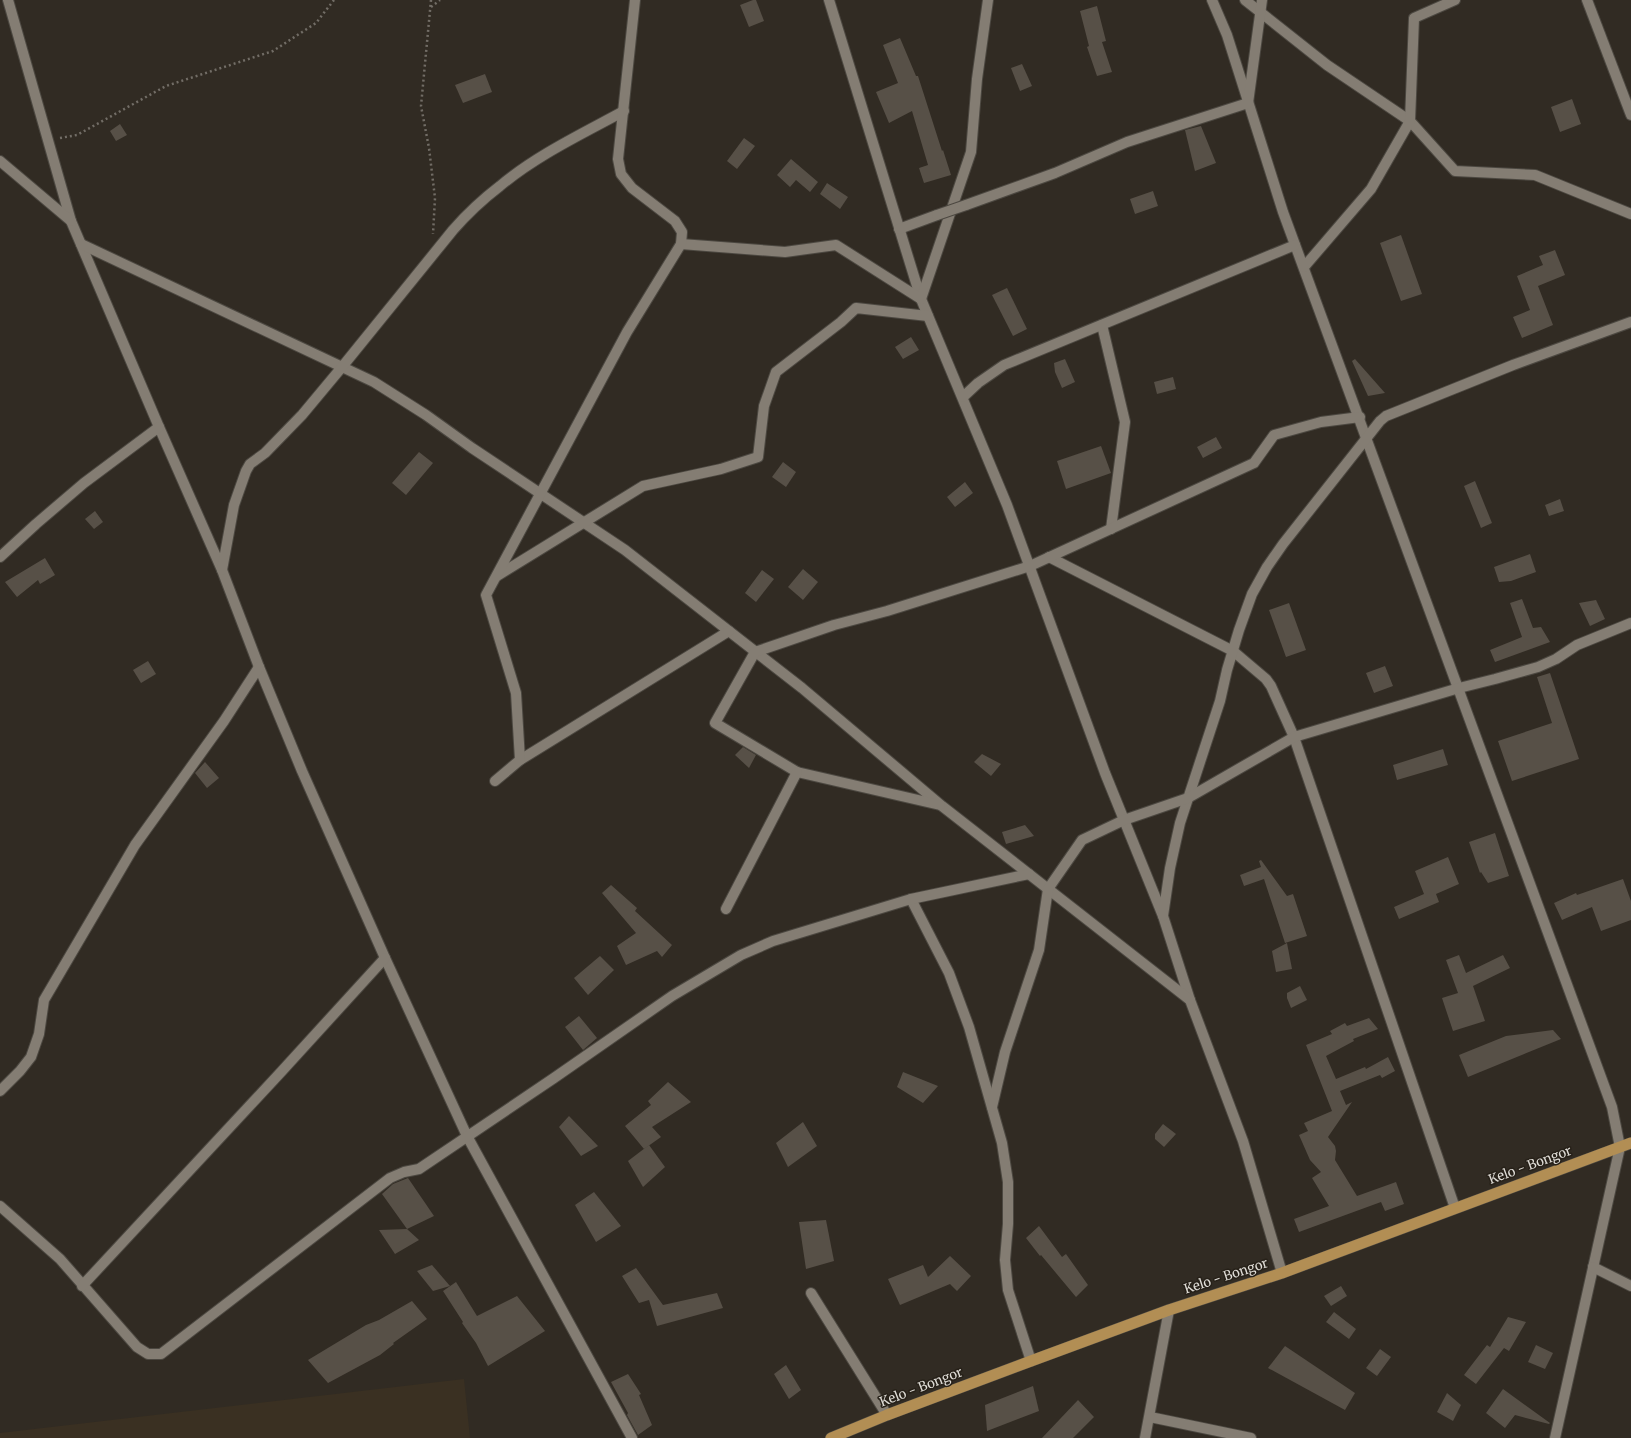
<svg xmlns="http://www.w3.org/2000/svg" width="1631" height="1438" viewBox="0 0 1631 1438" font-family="Merriweather,serif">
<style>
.built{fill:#3a3022}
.building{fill:#575047}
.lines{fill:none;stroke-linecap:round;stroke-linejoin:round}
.minor-casing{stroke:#4c4841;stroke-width:12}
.trunk-casing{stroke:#4c4841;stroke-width:12}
.path{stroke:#726d66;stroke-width:2.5;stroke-dasharray:2 3;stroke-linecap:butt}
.minor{stroke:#847d73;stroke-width:10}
.trunk{stroke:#b28e54;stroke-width:11}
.minor-bridge-casing{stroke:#4c4841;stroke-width:12;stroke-linecap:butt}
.minor-bridge{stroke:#847d73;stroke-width:10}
.labels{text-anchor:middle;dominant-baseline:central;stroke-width:3;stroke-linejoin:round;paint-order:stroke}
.street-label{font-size:13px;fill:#dfdcd6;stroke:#272119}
</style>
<rect width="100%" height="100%" fill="#312b23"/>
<polygon class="built" points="464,1379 470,1438 0,1438 0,1433"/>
<g class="building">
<polygon points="753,0 756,0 764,21 749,27 740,5"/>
<polygon points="1097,6 1106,41 1102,42 1112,72 1097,76 1087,47 1089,46 1080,11"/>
<polygon points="900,38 916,76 918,76 942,151 943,150 951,175 924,183 919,168 928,165 912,111 889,123 876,92 898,83 883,45"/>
<polygon points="1022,64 1032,86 1020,91 1011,68"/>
<polygon points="485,74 492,92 463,103 455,85"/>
<polygon points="1572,99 1581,124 1560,132 1551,107"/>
<polygon points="120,124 127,135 116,141 110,131"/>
<polygon points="1201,126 1216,163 1195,171 1185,130"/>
<polygon points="744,138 755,146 737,169 727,161"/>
<polygon points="791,159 818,182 810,192 796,180 790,187 777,175"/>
<polygon points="827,183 848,197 840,209 820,194"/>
<polygon points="1153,191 1158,206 1135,214 1130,199"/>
<polygon points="1401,235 1422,294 1401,301 1380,243"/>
<polygon points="1555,250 1565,275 1538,286 1553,325 1522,338 1513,317 1530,310 1517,276 1543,265 1539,256"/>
<polygon points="1007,288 1027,329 1013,336 992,295"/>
<polygon points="911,337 919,350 903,359 895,347"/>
<polygon points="1065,359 1075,382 1062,388 1055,372 1054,363"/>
<polygon points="1355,359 1385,393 1368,396 1352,361"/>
<polygon points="1173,377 1176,389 1157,394 1154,382"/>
<polygon points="1216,437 1222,448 1203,458 1197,447"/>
<polygon points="1101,446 1111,473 1066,489 1057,461"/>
<polygon points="419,452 433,463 406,495 392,483"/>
<polygon points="783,462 796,472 786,487 772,477"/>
<polygon points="1475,481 1492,523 1481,528 1464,486"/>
<polygon points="965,482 973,493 955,507 947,497"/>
<polygon points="1560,499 1564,511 1549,516 1545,505"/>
<polygon points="95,511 103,522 94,529 85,519"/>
<polygon points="1530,554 1536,572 1511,581 1499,582 1494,567"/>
<polygon points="45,558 55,575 40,584 38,580 17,597 5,582"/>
<polygon points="803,569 818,582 803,600 788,587"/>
<polygon points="762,570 774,579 756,602 745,593"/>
<polygon points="1522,599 1533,628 1541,627 1550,642 1495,662 1490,650 1522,637 1510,603"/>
<polygon points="1596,600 1605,619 1590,626 1579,603"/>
<polygon points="1289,603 1306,650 1286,657 1269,610"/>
<polygon points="148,661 156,674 141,683 133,670"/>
<polygon points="1385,666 1393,686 1374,693 1366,673"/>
<polygon points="1550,673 1579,759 1512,781 1498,741 1552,723 1537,677"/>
<polygon points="743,747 756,755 749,768 735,755"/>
<polygon points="1443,749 1448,765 1397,780 1393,765"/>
<polygon points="982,754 1001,764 991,776 974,762"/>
<polygon points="205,762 219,778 207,788 195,773"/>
<polygon points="1025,825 1034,836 1006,844 1002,832"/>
<polygon points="1495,833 1509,876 1488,883 1481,872 1480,873 1469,842"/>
<polygon points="1448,857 1459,884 1436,894 1439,902 1399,919 1394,907 1424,894 1415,871"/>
<polygon points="1261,860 1287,896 1293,894 1307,936 1285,943 1264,879 1244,886 1240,875 1261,867 1259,861"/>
<polygon points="1623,879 1631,901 1631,920 1601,931 1592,907 1562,920 1554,903 1576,893 1577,895"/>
<polygon points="611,885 637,908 635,911 672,945 662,957 657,951 626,965 617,946 636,933 602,893"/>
<polygon points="1287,943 1292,969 1276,972 1272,951"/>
<polygon points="1459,955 1466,973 1503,955 1510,968 1473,986 1485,1021 1453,1031 1442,998 1458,993 1446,960"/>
<polygon points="600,956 614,970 588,995 574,978"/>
<polygon points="1300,986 1307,1000 1291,1008 1287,998 1287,993"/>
<polygon points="579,1016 597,1038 583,1050 565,1027"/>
<polygon points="1369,1018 1378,1029 1353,1039 1354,1041 1326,1056 1336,1079 1365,1067 1366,1069 1388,1057 1395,1071 1382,1078 1380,1075 1340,1091 1346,1105 1352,1102 1328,1137 1335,1146 1336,1151 1335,1160 1357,1196 1396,1182 1404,1204 1385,1211 1381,1202 1299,1232 1294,1219 1329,1206 1312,1178 1321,1172 1310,1160 1299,1135 1308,1131 1304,1123 1332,1111 1306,1045 1332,1034 1330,1031 1345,1023 1347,1026"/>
<polygon points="1553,1030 1561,1039 1468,1077 1459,1055 1506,1036"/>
<polygon points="903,1072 938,1086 923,1103 897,1087"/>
<polygon points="668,1082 691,1102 652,1127 661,1137 644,1149 625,1126 651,1105 648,1101"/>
<polygon points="569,1116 598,1146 581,1156 559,1127"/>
<polygon points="803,1122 817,1146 788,1167 776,1143"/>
<polygon points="1163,1124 1176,1134 1164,1147 1155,1139 1155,1134"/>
<polygon points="649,1145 665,1167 643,1187 628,1161"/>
<polygon points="408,1178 434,1216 407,1229 382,1194 393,1184"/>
<polygon points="594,1192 621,1226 596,1242 575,1205"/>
<polygon points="826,1220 834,1261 806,1269 799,1222"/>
<polygon points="1039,1226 1062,1257 1066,1254 1088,1285 1076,1297 1041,1255 1040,1256 1026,1238"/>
<polygon points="407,1229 419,1240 395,1254 379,1230"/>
<polygon points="950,1256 971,1276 957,1291 950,1284 900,1305 888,1279 923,1265 928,1277"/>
<polygon points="432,1265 450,1286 433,1291 417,1271"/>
<polygon points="636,1268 663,1305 717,1293 723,1308 657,1326 649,1300 639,1303 622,1276"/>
<polygon points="456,1282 477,1316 517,1296 545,1331 488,1366 476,1343 462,1323 463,1322 443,1291"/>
<polygon points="1341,1286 1347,1296 1331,1306 1324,1296"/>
<polygon points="412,1301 427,1319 393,1343 394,1344 380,1355 328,1383 308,1360 366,1325 379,1320"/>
<polygon points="1334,1312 1356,1329 1349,1339 1326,1322"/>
<polygon points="1508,1317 1526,1322 1509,1351 1504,1348 1476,1384 1464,1375 1487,1345 1490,1347"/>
<polygon points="1536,1345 1553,1353 1545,1369 1528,1362"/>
<polygon points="1285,1346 1355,1393 1345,1410 1268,1368"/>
<polygon points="1380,1349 1391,1357 1377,1376 1366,1368"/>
<polygon points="786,1365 801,1390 789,1399 774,1374"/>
<polygon points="628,1374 641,1394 639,1395 652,1425 638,1435 627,1415 628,1413 611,1382"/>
<polygon points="1033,1386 1039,1411 987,1431 985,1405"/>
<polygon points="1503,1389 1550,1423 1549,1424 1515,1415 1505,1428 1486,1413"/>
<polygon points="1447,1393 1461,1405 1453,1421 1437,1412"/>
<polygon points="1078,1400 1094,1417 1073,1438 1042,1438"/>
</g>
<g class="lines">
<defs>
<g id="minor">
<polyline points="8,0 71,221 159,427 222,570 259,667 302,771 385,958 467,1136 632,1438"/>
<polyline points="829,0 921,299 1007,505 1105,773 1163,916 1190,1000 1243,1141 1282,1273"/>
<polyline points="1212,0 1227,35 1283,212 1612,1107 1620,1147 1555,1438"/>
<polyline points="1245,0 1327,65 1410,121 1455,171 1535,175 1631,214"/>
<polyline points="1587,0 1631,115"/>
<polyline points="0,161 71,221"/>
<polyline points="966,205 1055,173 1127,142 1248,103 1262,0"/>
<polyline points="899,229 937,215"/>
<polyline points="81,244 374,382 426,415 472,448 625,550 802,688 942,806 1190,1000"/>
<polyline points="681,244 785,252 836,245 921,299 971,152 977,79 988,0"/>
<polyline points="1304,267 1371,189 1410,121 1414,18 1455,0"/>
<polyline points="1102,325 1125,422 1111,529"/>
<polyline points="963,397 978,383 1004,365 1295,245"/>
<polyline points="0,557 36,524 84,483 159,427"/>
<polyline points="1049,557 1233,651 1266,679 1271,686 1294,737 1455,1208"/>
<path d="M222 570 234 505 246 471 250 464 265 453 302 415 342 367 453 230C467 214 483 199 500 186 537 155 582 134 624 111"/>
<polyline points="497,576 643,486 721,469 758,457 764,406 776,372 841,322 856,308 928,316"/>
<polyline points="520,760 729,631"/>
<polyline points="495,781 520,760 516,693 486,595 627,332 681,244 682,232 675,221 632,188 621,174 618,159 635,0"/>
<polyline points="940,805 797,772 715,723 755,652 834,625 887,611 1030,566 1254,463 1274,435 1321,422 1360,417"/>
<polyline points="911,899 949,973 969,1027 1002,1143 1008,1182 1008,1224 1005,1260 1008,1290 1031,1361"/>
<polyline points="726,909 797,772"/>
<polyline points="1163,916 1170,868 1180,823 1220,701 1227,670 1239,630 1252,594 1267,567 1283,544 1380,421 1386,416 1513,365 1631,322"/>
<polyline points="0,1091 20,1071 31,1057 39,1034 44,1000 135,845 224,721 259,667"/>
<polyline points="992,1107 1005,1052 1039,950 1048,889 1082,840 1124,820 1188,798 1294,737 1459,688 1495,679 1538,667 1556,659 1577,645 1631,623"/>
<polyline points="0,1206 60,1259 137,1347 148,1354 161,1354 390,1178 404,1172 419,1169 554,1078 672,996 741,955 773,941 911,899 1029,874"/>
<polyline points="1593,1267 1631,1286"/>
<polyline points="82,1286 281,1072 385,958"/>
<polyline points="811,1293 887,1415"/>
<polyline points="1150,1417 1251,1438"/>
<polyline points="1145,1438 1169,1310"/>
</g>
<polyline id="trunk" points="831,1438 887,1415 1031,1361 1169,1310 1282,1273 1631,1143"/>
</defs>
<use href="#minor" class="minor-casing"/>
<use href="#trunk" class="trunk-casing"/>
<g class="path">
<polyline points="431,0 421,106 429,148 435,198 433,234"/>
<polyline points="431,7 440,0"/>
<polyline points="60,138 77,135 166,86 273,51 316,23 334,0"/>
</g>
<use href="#minor" class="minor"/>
<use href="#trunk" class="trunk"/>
<defs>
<polyline id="minor-bridge" points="937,215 966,205"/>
</defs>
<use href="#minor-bridge" class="minor-bridge-casing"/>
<use href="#minor-bridge" class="minor-bridge"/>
</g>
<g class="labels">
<g class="street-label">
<text transform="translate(1530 1165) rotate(-20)">Kelo - Bongor</text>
<text transform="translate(1226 1276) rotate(-18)">Kelo - Bongor</text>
<text transform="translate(921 1387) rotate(-21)">Kelo - Bongor</text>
</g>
</g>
</svg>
